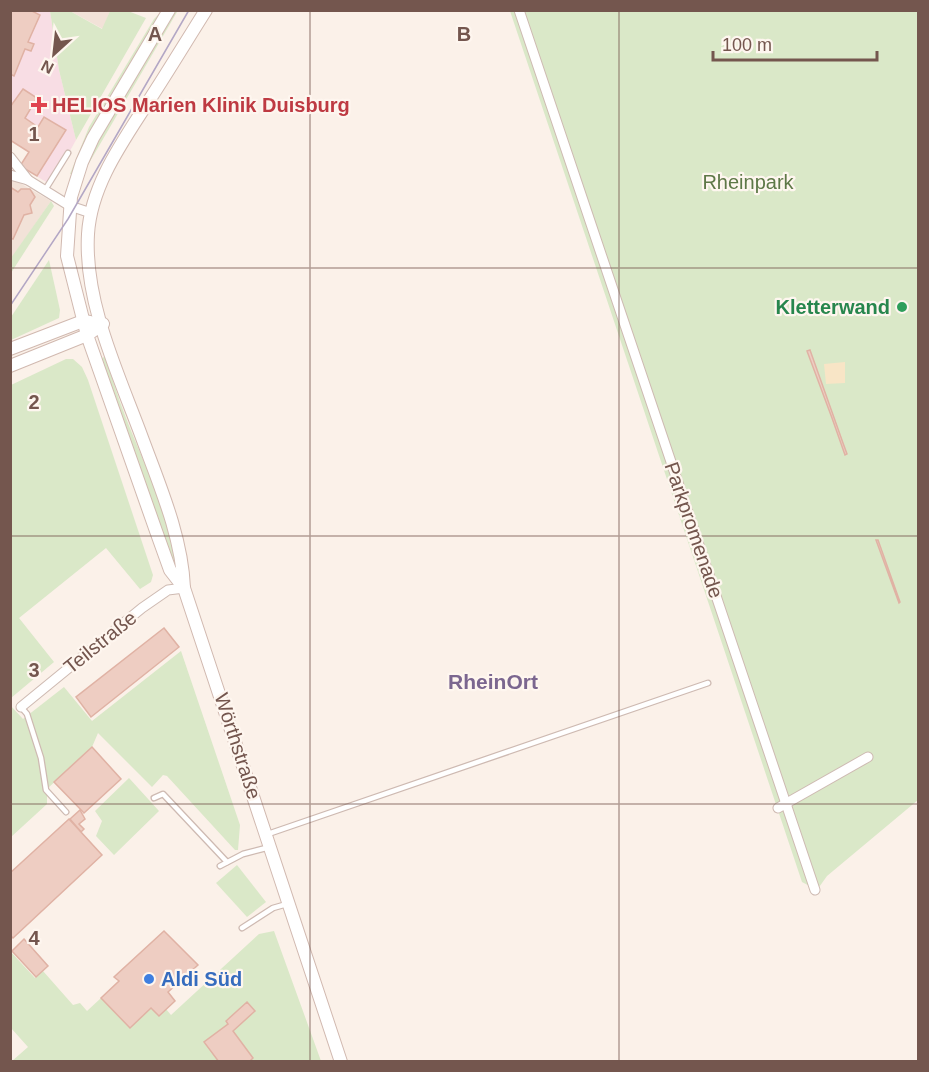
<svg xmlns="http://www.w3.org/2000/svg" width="929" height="1072" viewBox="0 0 929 1072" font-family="Arial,sans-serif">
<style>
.residential{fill:#f2e2d8}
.medical{fill:#f8dde4}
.green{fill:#dae8c8}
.sand{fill:#f8e5c6}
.building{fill:#eecdc2;stroke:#e0b2a4;stroke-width:1.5}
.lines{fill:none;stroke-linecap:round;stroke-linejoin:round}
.lane-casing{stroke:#cebab2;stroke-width:7}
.street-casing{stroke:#cebab2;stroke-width:11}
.secondary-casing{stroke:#d1b9b0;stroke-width:14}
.lane{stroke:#fff;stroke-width:4.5}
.street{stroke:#fff;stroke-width:9}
.secondary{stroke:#fff;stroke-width:12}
.tram{stroke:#b3a7c5;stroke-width:1.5}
.grid{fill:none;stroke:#74564e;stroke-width:1.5;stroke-opacity:0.55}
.health-dot{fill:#e0444e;stroke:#fef6ef;stroke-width:2}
.leisure-dot{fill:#2e9e5b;stroke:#fef6ef;stroke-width:2}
.shop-dot{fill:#3f7fe0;stroke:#fef6ef;stroke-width:2}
.labels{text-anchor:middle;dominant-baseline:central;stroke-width:4.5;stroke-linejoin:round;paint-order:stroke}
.health-label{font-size:20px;font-weight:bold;fill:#be3a42;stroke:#fef6ef;text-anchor:start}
.park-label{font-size:20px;fill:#5e7847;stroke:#fef6ef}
.leisure-label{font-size:20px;font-weight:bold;fill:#27864d;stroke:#fef6ef;text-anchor:end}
.street-label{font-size:20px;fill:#74564e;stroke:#fef6ef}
.shop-label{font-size:20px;font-weight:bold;fill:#366cbe;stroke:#fef6ef;text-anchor:start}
.neighbourhood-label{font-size:21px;font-weight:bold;fill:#7b668f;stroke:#fef6ef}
.grid-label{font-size:20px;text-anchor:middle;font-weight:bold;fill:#74564e;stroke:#fef6ef;stroke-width:4.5;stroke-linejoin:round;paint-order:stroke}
</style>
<rect width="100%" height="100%" fill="#fbf1e9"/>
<g class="residential">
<polygon points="70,11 110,11 103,29"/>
<polygon points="11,178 51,201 11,259"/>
</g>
<polygon class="medical" points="10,11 50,11 59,70 76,140 51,185 20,166 29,152 11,140"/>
<g class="green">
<polygon points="50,11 70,11 102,29 110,11 128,11 146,18 76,140 59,70"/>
<polygon points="162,11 76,160 72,174 70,174 89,127 154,19"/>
<polygon points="176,11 177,12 85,170 103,132"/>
<polygon points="510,11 918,11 918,800 827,876 817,890 802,882"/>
<polygon points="51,201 54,206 11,273 11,258"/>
<polygon points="49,260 60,310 59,318 11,340 11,317"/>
<path d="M105 357C112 377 118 398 126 418 145 467 170 515 178 567L176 570 101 358Z"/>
<polygon points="66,359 73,359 82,367 88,380 153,575 151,582 140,589 106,548 19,618 54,662 11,698 11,385"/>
<polygon points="181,651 240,825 238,850 235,850 167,776 163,775 152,787 98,733 92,747 47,789 47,804 11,837 10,705 23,719 64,687 92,721"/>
<polygon points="129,778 159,811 114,855 96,836 102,821 95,811"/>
<polygon points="237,865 266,902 247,917 216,883"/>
<polygon points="274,931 321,1061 12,1061 28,1047 11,1028 10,951 35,978 43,971 73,1005 80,1003 87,1011 101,998 130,1027 151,1008 159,1016 166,1009 171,1015 259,934"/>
</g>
<polygon class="sand" points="845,362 845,383 826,384 824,364"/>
<g class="building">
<polygon points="10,10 30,10 40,15 28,42 34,44 31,51 25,49 14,76 10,74"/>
<polygon points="23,89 37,98 25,118 38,127 44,117 66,130 37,176 20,166 29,152 10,140 10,107"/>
<polygon points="10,187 18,192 21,189 30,189 35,197 30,205 32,213 24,215 13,239 10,238"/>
<polygon points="810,350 843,443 847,454 845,455 832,418 807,351"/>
<polygon points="876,540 878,540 900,602 899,603"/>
<polygon points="164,628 179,647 91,717 76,697"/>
<polygon points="92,747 121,779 84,813 54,782"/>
<polygon points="80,810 85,819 79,824 84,829 81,832 70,819"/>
<polygon points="69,819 102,855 13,938 10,935 10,873"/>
<polygon points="164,931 198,965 168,992 175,1001 159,1016 151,1008 130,1028 101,998 119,981 114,977"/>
<polygon points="24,939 48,966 36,977 12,951"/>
<polygon points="247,1002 255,1011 233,1031 253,1058 249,1062 219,1062 204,1042 228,1024 226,1021"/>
</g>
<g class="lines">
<defs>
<g id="lane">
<polyline points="45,190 68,153"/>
<polyline points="21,707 27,714 41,758 46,790 66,812"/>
<polyline points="154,798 163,794 227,862"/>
<polyline points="268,834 708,683"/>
<polyline points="220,866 243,854 270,847"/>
<polyline points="242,928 273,908 287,904"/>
</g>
<g id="street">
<polyline points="519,10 815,890"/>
<polyline points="10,157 28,180"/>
<polyline points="10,175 28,180 70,206 91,213"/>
<polyline points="21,707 142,608 168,590 184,588"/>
<polyline points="778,808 868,757"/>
</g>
<g id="secondary">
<polyline points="169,10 93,138 82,162 71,197 67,256 87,335 156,531 170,570 184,588"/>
<path d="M206 10C187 40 169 70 150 99 124 140 91 184 88 234 84 302 118 373 141 435 159 484 182 536 184 588L341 1062"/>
<polyline points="10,349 83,321 90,322"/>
<polyline points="10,366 87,335 103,324"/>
</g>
</defs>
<use href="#lane" class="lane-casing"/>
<use href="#street" class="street-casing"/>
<use href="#secondary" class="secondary-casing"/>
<use href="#lane" class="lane"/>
<use href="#street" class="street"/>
<use href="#secondary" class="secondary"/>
<polyline class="tram" points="10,306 68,219 189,10"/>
</g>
<path class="grid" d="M310 10V1062M619 10V1062M10 268H918M10 536H918M10 804H918"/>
<path class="health-dot" d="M36 96h6v6h6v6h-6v6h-6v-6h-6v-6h6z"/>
<circle class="leisure-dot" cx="902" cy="307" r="6"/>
<circle class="shop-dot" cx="149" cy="979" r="6"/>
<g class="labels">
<g class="health-label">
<text x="52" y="105">HELIOS Marien Klinik Duisburg</text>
</g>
<g class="park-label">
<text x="748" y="182">Rheinpark</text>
</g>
<g class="leisure-label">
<text x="890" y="307">Kletterwand</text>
</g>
<g class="street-label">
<text transform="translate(694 530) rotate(71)">Parkpromenade</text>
<text transform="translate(100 642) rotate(-39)">Teilstraße</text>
<text transform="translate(238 746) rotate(72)">Wörthstraße</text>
</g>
<g class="shop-label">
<text x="161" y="979">Aldi Süd</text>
</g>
<g class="neighbourhood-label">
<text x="493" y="681">RheinOrt</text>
</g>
</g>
<g class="grid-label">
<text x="155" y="41">A</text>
<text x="464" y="41">B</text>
<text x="34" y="141">1</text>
<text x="34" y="409">2</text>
<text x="34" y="677">3</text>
<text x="34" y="945">4</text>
</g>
<rect width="929" height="1072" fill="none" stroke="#74564e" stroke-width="24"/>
<g transform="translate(54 54) rotate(207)" stroke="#fef6ef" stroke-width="4.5" paint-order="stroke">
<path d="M0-4.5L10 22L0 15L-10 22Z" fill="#74564e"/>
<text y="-9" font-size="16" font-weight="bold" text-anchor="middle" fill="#74564e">N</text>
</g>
<path d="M713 51v9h164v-9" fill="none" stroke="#74564e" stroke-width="3"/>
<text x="722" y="51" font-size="18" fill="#74564e" stroke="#fef6ef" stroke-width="4.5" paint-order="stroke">100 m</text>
</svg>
